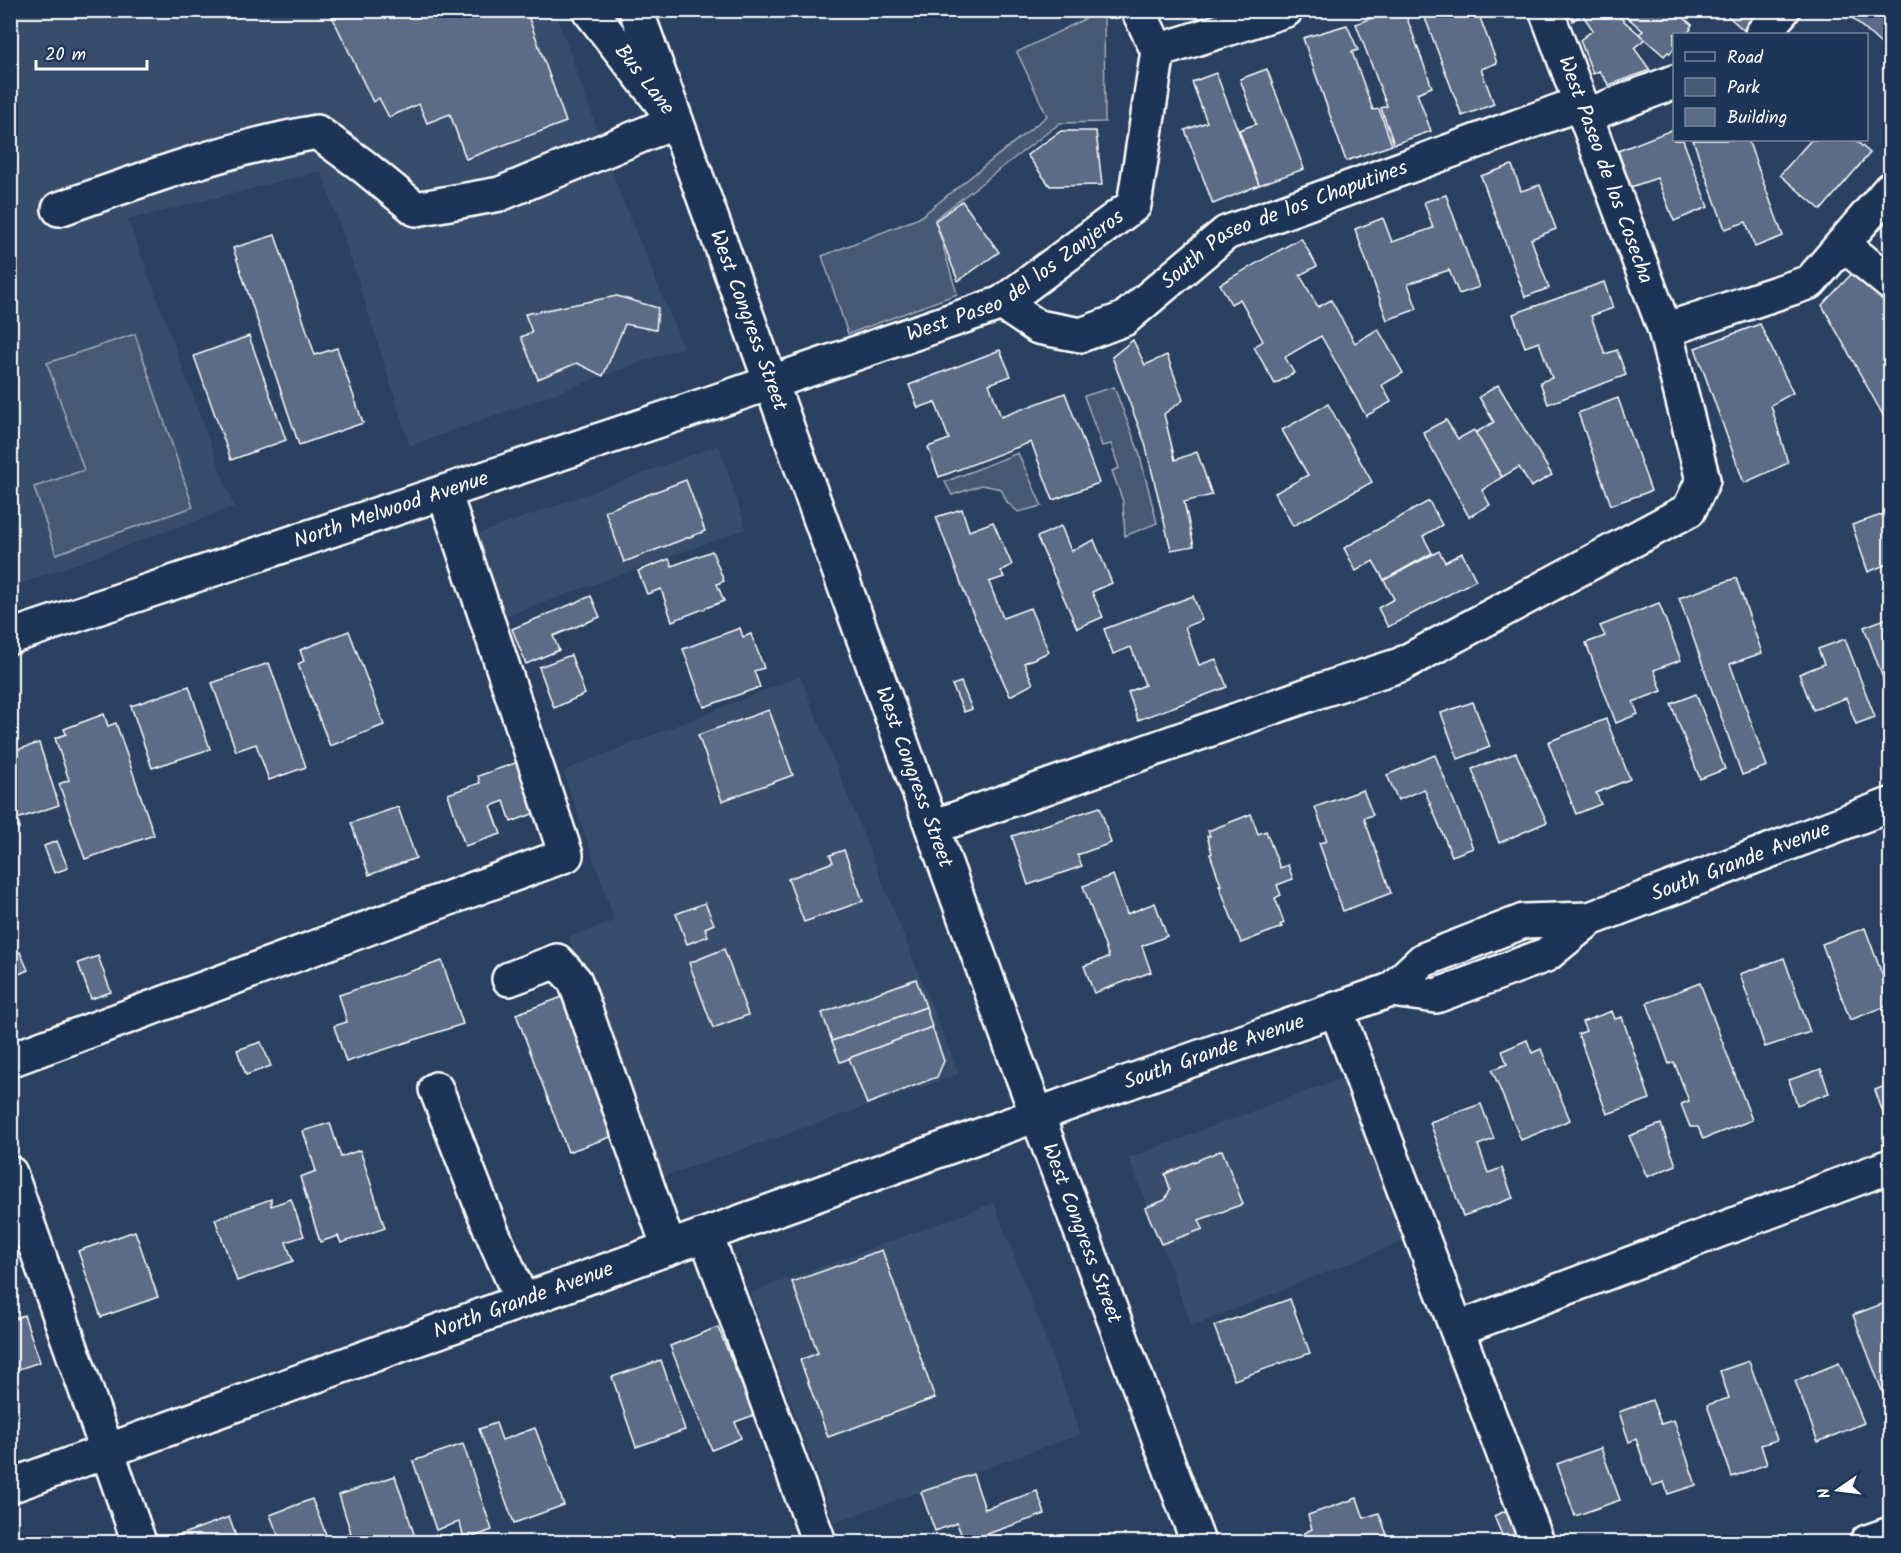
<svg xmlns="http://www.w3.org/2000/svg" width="1901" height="1553" viewBox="0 0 1901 1553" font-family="Kalam,sans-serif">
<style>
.built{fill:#394e6c}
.green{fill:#465975;stroke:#a2acba;stroke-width:1.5}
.building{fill:#5b6c86;stroke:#fff;stroke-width:1.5}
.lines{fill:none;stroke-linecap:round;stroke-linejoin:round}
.minor-casing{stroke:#fff;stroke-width:38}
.major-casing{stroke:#fff;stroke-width:38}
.minor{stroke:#1d3557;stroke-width:33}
.major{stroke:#1d3557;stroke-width:33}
.labels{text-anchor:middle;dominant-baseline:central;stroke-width:5;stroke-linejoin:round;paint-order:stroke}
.street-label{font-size:21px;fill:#fff;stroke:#1d3557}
</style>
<rect width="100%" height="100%" fill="#2a4161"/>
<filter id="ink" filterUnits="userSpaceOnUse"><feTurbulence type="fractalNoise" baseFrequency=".0167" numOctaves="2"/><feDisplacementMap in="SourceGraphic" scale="12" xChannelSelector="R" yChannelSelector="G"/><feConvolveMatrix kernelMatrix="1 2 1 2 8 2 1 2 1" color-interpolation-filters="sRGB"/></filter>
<g filter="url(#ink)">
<g class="built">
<polygon points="11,11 555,11 618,188 683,347 410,446 358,280 321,171 128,220 234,507 11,587"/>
<polygon points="719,445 746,529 504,617 476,535"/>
<polygon points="800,676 959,1074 657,1179 569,937 615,921 563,771"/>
<polygon points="1349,1075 1409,1239 1192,1326 1129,1158"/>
<polygon points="994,1203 1081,1434 835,1522 750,1293"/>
</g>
<g class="green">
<polygon points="1101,11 1104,11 1105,122 1060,123 935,219 957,294 848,334 822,256 919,218 1047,116 1017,52"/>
<polygon points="135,334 193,507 56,554 34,487 84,470 47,363"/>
<polygon points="1114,387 1139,452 1157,523 1125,536 1123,502 1112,471 1119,468 1111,444 1102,446 1084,396"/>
<polygon points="1018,453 1042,506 1018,512 1007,502 1001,489 982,485 952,495 945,482"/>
</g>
<g class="building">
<polygon points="329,10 526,10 566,122 466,159 450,114 427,123 419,104 389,117 379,98 373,102"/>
<polygon points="1392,10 1404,10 1432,87 1417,93 1431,131 1394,144 1381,108 1387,106 1356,24"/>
<polygon points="1422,10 1477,10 1497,63 1481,69 1494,104 1462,116"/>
<polygon points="1571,10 1611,10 1645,39 1634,48 1650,70 1609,85 1599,71 1593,74 1580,40 1593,30 1582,14 1573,21"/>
<polygon points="1619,10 1675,10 1692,25 1690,28 1691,29 1687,34 1674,34 1674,48 1670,53 1668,52 1664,56 1639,34 1643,31"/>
<polygon points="1721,10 1765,10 1746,32"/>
<polygon points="1855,10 1890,10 1890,52 1850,16"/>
<polygon points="1347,25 1358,50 1352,52 1373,110 1379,109 1392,145 1346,161 1303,38"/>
<polygon points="1267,69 1304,169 1259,185 1239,130 1256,124 1240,79"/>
<polygon points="1216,73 1259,185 1213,204 1185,130 1207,122 1192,82"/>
<polygon points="1674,129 1674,140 1683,140 1708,207 1674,221 1657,178 1631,187 1618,151"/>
<polygon points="1061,131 1096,131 1102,185 1050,186 1027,155"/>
<polygon points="1693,140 1748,140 1783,236 1755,247 1746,222 1725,229"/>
<polygon points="1811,140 1855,140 1870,153 1821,210 1780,175"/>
<polygon points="1512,165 1521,191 1540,185 1556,229 1531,239 1549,288 1525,297 1481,176"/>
<polygon points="1446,195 1479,287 1459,294 1449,270 1408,284 1417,309 1387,320 1355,229 1383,218 1392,242 1433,228 1424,202"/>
<polygon points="962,201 999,252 958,281 935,221"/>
<polygon points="275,235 315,355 337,348 363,423 299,445 233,248"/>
<polygon points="1301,238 1317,266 1300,275 1318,307 1331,300 1355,343 1378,329 1403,373 1382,385 1391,402 1366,416 1321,336 1285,357 1294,373 1275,384 1254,347 1263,341 1240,299 1231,304 1220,284"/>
<polygon points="1863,262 1890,288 1890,413 1884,417 1822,305"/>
<polygon points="1604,282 1613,308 1591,316 1605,354 1617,350 1626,375 1548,404 1540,382 1552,378 1539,342 1525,347 1513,314"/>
<polygon points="617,296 658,308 656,330 625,324 603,376 577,363 538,379 521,337 532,332 525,314"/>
<polygon points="1760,324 1793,393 1771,405 1788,463 1744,483 1695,348"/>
<polygon points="249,336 286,440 231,460 194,356"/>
<polygon points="1133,340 1145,365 1167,355 1183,400 1164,414 1175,460 1197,452 1212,495 1184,502 1194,546 1171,550 1145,443 1112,357"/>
<polygon points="1000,350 1011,376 989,384 1001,417 1065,393 1099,483 1053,500 1031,442 939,477 928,447 949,439 935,402 918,408 909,385"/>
<polygon points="1498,385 1552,475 1531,487 1519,467 1502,477 1475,433 1494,422 1479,397"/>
<polygon points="1618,398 1651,491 1611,505 1578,413"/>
<polygon points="1328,404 1372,482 1293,526 1275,493 1308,475 1282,430"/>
<polygon points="1446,420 1458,439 1474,430 1502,477 1482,490 1490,505 1469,517 1423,432"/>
<polygon points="686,480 705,531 624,562 605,511"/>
<polygon points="1429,501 1442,525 1423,536 1432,553 1384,580 1373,561 1356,571 1344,548"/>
<polygon points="962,509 969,531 993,522 1012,565 1001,571 1004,577 989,582 1003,618 1030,608 1049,652 1024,663 1033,684 1010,696 970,607 936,517"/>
<polygon points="1890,512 1890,563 1868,572 1852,525"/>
<polygon points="1061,526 1071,551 1094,540 1112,583 1092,592 1103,617 1077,628 1037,537"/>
<polygon points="712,551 724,581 717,584 724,601 672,621 661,589 647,594 638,571 669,559 672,566"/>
<polygon points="1439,551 1445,562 1462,553 1476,580 1388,627 1378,608 1394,599 1384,580"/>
<polygon points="1736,578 1762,653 1730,664 1767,766 1742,775 1679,598"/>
<polygon points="591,596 600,617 553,636 559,650 526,664 512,629"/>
<polygon points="1193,596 1202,620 1185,627 1199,665 1216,659 1227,687 1138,720 1128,692 1145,685 1131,647 1113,654 1104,629"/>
<polygon points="1659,603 1681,660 1654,670 1662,691 1633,702 1638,714 1616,723 1586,643 1605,636 1600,626"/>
<polygon points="1890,617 1890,697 1864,627"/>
<polygon points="740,628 743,637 751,634 764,668 754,671 760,687 704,707 683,649"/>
<polygon points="349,631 384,725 330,746 298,664 304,661 300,650"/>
<polygon points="1845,639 1875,717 1856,724 1846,698 1813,710 1799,674 1824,664 1818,649"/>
<polygon points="571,655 585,694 554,708 539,667"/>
<polygon points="269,663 306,767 269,780 256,744 236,751 212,683"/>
<polygon points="961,682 972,709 964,712 952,685"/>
<polygon points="189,686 210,749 152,768 131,706"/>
<polygon points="1696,694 1725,769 1700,779 1671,704"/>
<polygon points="1473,702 1490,747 1458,759 1441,713"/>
<polygon points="769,710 793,775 722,801 698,735"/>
<polygon points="104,714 108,726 116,723 154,835 85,859 59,784 69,780 55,738 66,734 64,729"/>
<polygon points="1606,719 1630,779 1596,793 1601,804 1576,814 1548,742"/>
<polygon points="39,743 59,805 17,819 20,828 10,831 10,752"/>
<polygon points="1516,753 1547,822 1499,843 1472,769"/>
<polygon points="1435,755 1473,848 1452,856 1424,789 1398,800 1387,775"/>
<polygon points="521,761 538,812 511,822 504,801 491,806 501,834 465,846 448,794 480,783 478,776"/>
<polygon points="1363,790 1373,815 1364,818 1391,893 1343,911 1319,843 1327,841 1315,807"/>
<polygon points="398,807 416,858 369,875 351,823"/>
<polygon points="1100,807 1111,843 1077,855 1082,866 1028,885 1012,836"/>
<polygon points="1251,814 1258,834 1266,831 1280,868 1288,865 1293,879 1277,885 1281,895 1275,898 1284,923 1280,925 1282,927 1241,943 1219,885 1221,885 1210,854 1212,853 1207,836 1210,836 1208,831"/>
<polygon points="57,841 68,868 54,873 44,846"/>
<polygon points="844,850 863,901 804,922 788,879 833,862 830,855"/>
<polygon points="1113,875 1127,914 1155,903 1167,936 1142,946 1151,972 1094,993 1084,966 1109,957 1083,886"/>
<polygon points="705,903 714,924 705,928 708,936 687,944 676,914"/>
<polygon points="1865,928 1890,996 1890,1005 1850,1020 1822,944"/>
<polygon points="724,949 748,1015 713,1028 689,963"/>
<polygon points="20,952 28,970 10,978 10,956"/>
<polygon points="98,956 111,992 91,999 78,963"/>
<polygon points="1784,958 1810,1032 1765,1047 1740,974"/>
<polygon points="442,961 463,1024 346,1062 334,1026 347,1022 339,995"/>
<polygon points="916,979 926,1007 832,1041 822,1013"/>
<polygon points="1700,983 1752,1120 1703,1139 1698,1127 1690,1127 1681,1104 1689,1101 1674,1062 1669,1064 1647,1003"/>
<polygon points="568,995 619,1134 568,1152 516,1014"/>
<polygon points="926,1007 932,1027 840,1062 832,1041"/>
<polygon points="1612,1011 1615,1019 1622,1017 1650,1099 1607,1114 1578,1034 1586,1031 1582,1022"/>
<polygon points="932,1027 944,1061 937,1077 867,1104 849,1058"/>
<polygon points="1527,1040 1532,1053 1541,1049 1570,1120 1521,1140 1492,1070 1507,1064 1502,1051"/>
<polygon points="261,1042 271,1066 246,1075 237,1050"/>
<polygon points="1821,1069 1829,1093 1797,1105 1789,1080"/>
<polygon points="1890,1084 1890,1133 1875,1090"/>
<polygon points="1481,1104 1494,1139 1478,1145 1488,1173 1502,1168 1513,1198 1463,1216 1430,1122"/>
<polygon points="330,1123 341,1157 360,1150 385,1228 341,1243 338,1236 320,1242 300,1177 316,1171 303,1131"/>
<polygon points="1661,1124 1676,1165 1647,1177 1629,1136"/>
<polygon points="1222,1150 1243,1204 1199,1220 1203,1229 1161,1244 1145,1208 1165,1200 1170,1189 1165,1174"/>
<polygon points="271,1199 271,1206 291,1199 304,1236 286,1242 293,1261 237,1281 215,1219"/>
<polygon points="135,1231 158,1297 101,1317 78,1251"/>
<polygon points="882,1250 935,1398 828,1437 800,1360 818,1353 792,1282"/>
<polygon points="1290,1299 1310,1353 1234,1380 1214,1326"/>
<polygon points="10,1301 16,1318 24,1315 40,1362 10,1372"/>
<polygon points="1890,1301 1890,1412 1853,1315"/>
<polygon points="718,1327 754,1415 735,1422 741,1438 712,1450 670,1346"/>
<polygon points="661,1360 685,1430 636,1447 612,1377"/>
<polygon points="1749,1361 1777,1440 1761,1445 1767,1464 1732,1477 1707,1405 1729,1398 1720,1371"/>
<polygon points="1839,1363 1864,1423 1818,1442 1795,1381"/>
<polygon points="1652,1400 1661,1424 1674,1420 1696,1485 1668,1494 1664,1482 1652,1486 1636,1439 1629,1442 1619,1412"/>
<polygon points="496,1423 502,1440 535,1428 564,1505 514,1523 479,1429"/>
<polygon points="463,1444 492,1530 465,1540 459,1522 436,1530 413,1461"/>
<polygon points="1601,1448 1620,1500 1575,1516 1557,1464"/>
<polygon points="973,1474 985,1509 1037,1491 1045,1514 964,1542 957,1523 935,1531 921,1492"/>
<polygon points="395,1476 415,1537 400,1542 342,1542 340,1537 351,1533 339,1495"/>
<polygon points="1357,1498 1364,1518 1379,1513 1387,1535 1366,1542 1307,1542 1304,1533 1312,1529 1308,1515"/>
<polygon points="312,1499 329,1542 281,1542 270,1515"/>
<polygon points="1514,1507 1529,1542 1505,1542 1494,1516"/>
<polygon points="229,1517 238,1542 180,1542 177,1536"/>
</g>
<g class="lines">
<defs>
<g id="minor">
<polyline points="1762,34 1783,10"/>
<polyline points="1158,51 1286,10"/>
<polyline points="1585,116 1674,82"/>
<path d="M59 209C144 179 228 148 317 132L362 165 416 209 500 194 676 121 589 10"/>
<polyline points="1843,244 1890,283"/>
<path id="s1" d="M1002 303 1038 327 1081 335 1124 319 1226 233 1581 103"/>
<polyline points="1665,330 1810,282 1890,189"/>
<path id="s2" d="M10 637 717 401 1002 303 1134 205 1158 51 1138 10"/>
<polyline points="933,827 1319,691 1400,665 1689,510 1703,480 1665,330 1546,10"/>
<polyline points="509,979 557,961 575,981 669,1248"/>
<polyline points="1336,1009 1537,1542"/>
<polyline points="10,1060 566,855 444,492"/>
<polyline points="436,1089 491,1230 522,1301"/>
<polyline points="10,1173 139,1542"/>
<polyline points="706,1235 819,1542"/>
<polyline points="1457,1329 1890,1166"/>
<polyline points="1867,1542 1890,1534"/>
</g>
<g id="major">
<path id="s3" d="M636 10 1016 1059 1198 1542"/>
<path id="s4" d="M1391 990 1436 996 1546 955 1590 919 1890 805"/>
<path id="s5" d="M10 1486 1103 1091 1391 990 1423 960 1524 921 1590 919"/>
</g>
</defs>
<use href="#minor" class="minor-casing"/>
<use href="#major" class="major-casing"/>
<use href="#minor" class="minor"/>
<use href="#major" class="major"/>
</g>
</g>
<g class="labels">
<g class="street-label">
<text transform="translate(644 80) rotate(52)">Bus Lane</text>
<text transform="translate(1605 170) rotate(70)">West Paseo de los Cosecha</text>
<text stroke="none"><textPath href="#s1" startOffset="322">South Paseo de los Chaputines</textPath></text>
<text stroke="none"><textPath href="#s2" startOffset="1071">West Paseo del los Zanjeros</textPath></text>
<text stroke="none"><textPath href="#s3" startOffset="330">West Congress Street</textPath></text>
<text stroke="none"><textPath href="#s2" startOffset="402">North Melwood Avenue</textPath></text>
<text stroke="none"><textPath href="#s3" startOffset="816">West Congress Street</textPath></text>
<text stroke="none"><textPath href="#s4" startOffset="381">South Grande Avenue</textPath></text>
<text stroke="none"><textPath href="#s5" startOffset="1280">South Grande Avenue</textPath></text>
<text stroke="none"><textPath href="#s3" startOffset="1302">West Congress Street</textPath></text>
<text stroke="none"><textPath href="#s5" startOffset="546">North Grande Avenue</textPath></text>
</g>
</g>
<rect width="1901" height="1553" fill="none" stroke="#1d3557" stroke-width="36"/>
<rect x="18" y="18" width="1865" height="1517" fill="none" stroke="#fff" stroke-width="2" filter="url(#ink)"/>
<rect x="1673" y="33" width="195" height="108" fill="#1d3557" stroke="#77869a" stroke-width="1.5"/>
<rect x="1685" y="52" width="30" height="9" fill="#1d3557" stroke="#77869a" stroke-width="1.5"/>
<text x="1727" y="63" font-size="18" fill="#ffffff">Road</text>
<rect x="1685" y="78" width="30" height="18" fill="#465975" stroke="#77869a" stroke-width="1.5"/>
<text x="1727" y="93" font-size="18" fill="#ffffff">Park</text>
<rect x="1685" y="108" width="30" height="18" fill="#5b6c86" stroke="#77869a" stroke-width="1.5"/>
<text x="1727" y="123" font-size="18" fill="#ffffff">Building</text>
<g transform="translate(1838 1490) rotate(256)" stroke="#1d3557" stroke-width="4.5" paint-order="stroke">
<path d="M0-4.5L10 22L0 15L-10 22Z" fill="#ffffff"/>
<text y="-9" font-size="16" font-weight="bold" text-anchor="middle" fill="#ffffff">N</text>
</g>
<path d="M36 60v9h111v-9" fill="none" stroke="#ffffff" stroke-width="3"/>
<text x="45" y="60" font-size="18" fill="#ffffff" stroke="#1d3557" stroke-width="4.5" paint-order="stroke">20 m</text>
</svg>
